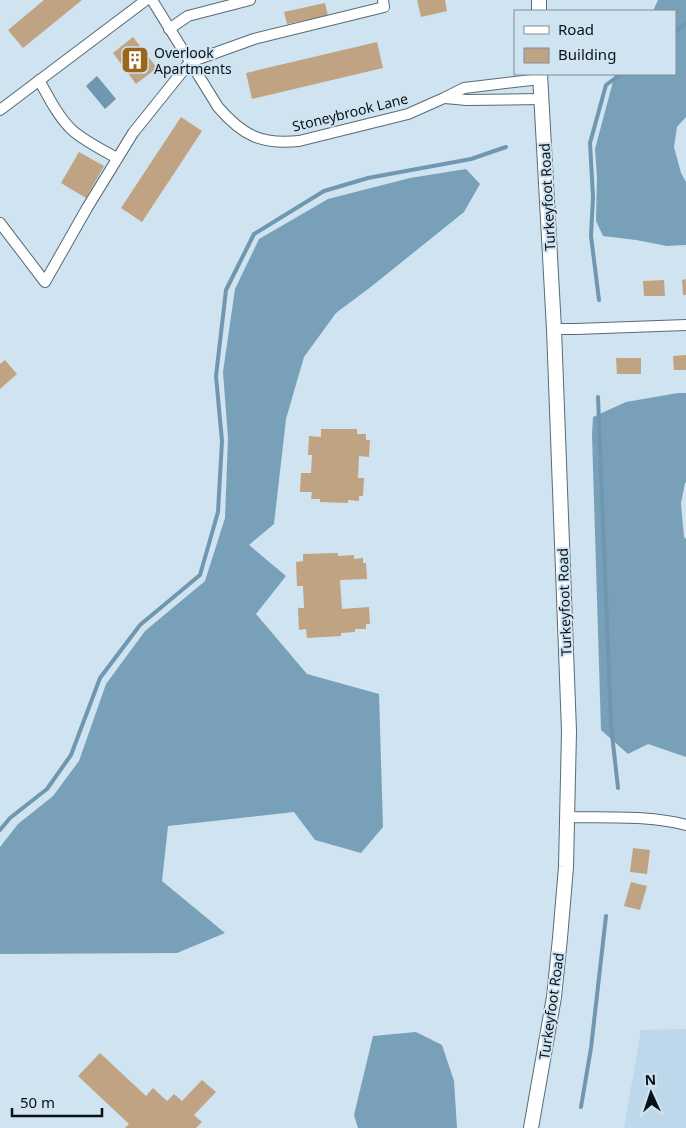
<svg xmlns="http://www.w3.org/2000/svg" width="686" height="1128" viewBox="0 0 686 1128" font-family="'Noto Sans',sans-serif">
<style>
.built{fill:#bdd8ea}
.forest{fill:#79a0b9}
.water{fill:#7097b0}
.lines{fill:none;stroke-linecap:round;stroke-linejoin:round}
.stream{stroke:#7097b0;stroke-width:4}
.building{fill:#c0a382}
.minor-casing{stroke:#586b76;stroke-width:12}
.secondary-casing{stroke:#586b76;stroke-width:16}
.minor{stroke:#fff;stroke-width:10}
.secondary{stroke:#fff;stroke-width:14}
.labels{text-anchor:middle;dominant-baseline:central;stroke-width:4;stroke-linejoin:round;paint-order:stroke}
.poi-label{font-size:14px;fill:#0a1116;stroke:#cfe3f1;text-anchor:start}
.street-label{font-size:14px;fill:#0a1116;stroke:#cfe3f1}
</style>
<rect width="100%" height="100%" fill="#cfe3f1"/>
<polygon class="built" points="686,1029 686,1128 624,1128 641,1030"/>
<g class="forest">
<polygon points="658,0 686,0 686,117 677,127 674,147 681,173 686,182 686,245 667,246 636,240 603,236 596,221 597,177 595,149 615,74 675,74 675,11 653,11"/>
<polygon points="466,169 480,184 464,212 372,286 336,313 304,357 286,419 274,524 249,545 286,576 256,614 307,674 379,694 383,827 361,853 315,840 294,812 168,826 162,881 225,933 177,953 0,954 0,847 18,824 53,796 79,761 106,684 145,631 205,581 225,518 228,438 223,372 235,289 259,239 328,199 410,178"/>
<polygon points="678,393 686,393 686,482 685,483 681,503 684,537 686,539 686,757 648,744 628,754 601,730 592,435 593,417 626,402"/>
<polygon points="416,1032 442,1045 454,1081 457,1128 358,1128 354,1115 373,1036"/>
</g>
<polygon class="water" points="97,76 116,99 105,109 86,86"/>
<g class="lines">
<g class="stream">
<polyline points="675,32 686,23"/>
<polyline points="599,300 591,236 593,197 590,143 606,85 621,74"/>
<polyline points="598,397 611,725 618,788"/>
<polyline points="0,830 10,818 47,789 71,755 100,678 140,625 200,575 218,512 222,441 216,376 226,290 254,234 324,191 368,178 471,159 506,147"/>
<polyline points="581,1107 591,1048 606,916"/>
</g>
</g>
<g class="building">
<polygon points="44,0 82,0 23,48 8,30"/>
<polygon points="417,0 445,0 447,11 421,17"/>
<polygon points="325,3 328,16 287,24 284,12"/>
<polygon points="133,37 157,68 136,84 113,53"/>
<polygon points="377,42 383,68 252,99 246,73"/>
<polygon points="181,117 202,131 142,222 121,208"/>
<polygon points="79,152 104,166 86,198 61,183"/>
<polygon points="686,279 686,295 683,295 682,280"/>
<polygon points="664,280 665,296 644,296 643,281"/>
<polygon points="686,355 686,370 674,370 673,356"/>
<polygon points="616,358 641,358 641,374 617,374"/>
<polygon points="5,360 17,374 0,389 0,364"/>
<polygon points="321,429 357,429 357,434 366,434 366,440 370,440 369,457 359,456 358,478 364,478 363,496 359,496 359,501 348,500 348,503 320,502 320,499 311,499 312,492 300,492 301,473 311,473 312,455 308,455 309,436 321,437"/>
<polygon points="338,553 338,556 354,555 354,559 363,558 363,563 366,563 367,579 340,580 342,609 369,607 370,624 366,624 366,629 355,629 355,632 341,633 341,636 307,638 306,629 299,630 298,608 304,608 303,586 297,586 296,562 303,561 303,554"/>
<polygon points="633,848 650,850 647,874 630,872"/>
<polygon points="631,882 647,886 640,910 624,906"/>
<polygon points="100,1053 146,1096 153,1088 167,1101 174,1094 182,1101 202,1080 216,1092 194,1115 202,1122 196,1128 125,1128 129,1124 78,1076"/>
</g>
<g class="lines">
<defs>
<g id="minor">
<path d="M152 0 218 107C242 135 261 145 299 141L408 114 444 98 464 88 540 79"/>
<polyline points="169,29 188,16 250,0"/>
<path d="M39 80C48 96 57 115 71 129 81 139 104 151 117 158"/>
<polyline points="445,98 467,100 541,99"/>
<polyline points="0,110 146,0"/>
<polyline points="0,223 45,282 87,208 133,133 190,62 254,39 384,7 383,0"/>
<polyline points="554,329 576,329 686,325"/>
<path d="M567 817C605 818 650 815 686 825"/>
</g>
<g id="secondary">
<polyline points="539,0 539,11"/>
<polyline points="531,1128 554,997 560,938 566,867 569,731 554,329 540,74"/>
</g>
</defs>
<use href="#minor" class="minor-casing"/>
<use href="#secondary" class="secondary-casing"/>
<use href="#minor" class="minor"/>
<use href="#secondary" class="secondary"/>
</g>
<defs>
<symbol id="building-square" viewBox="-11 -11 22 22"><rect x="-9" y="-9" width="18" height="18" rx="4" fill="#99671b" stroke="#cfe3f1"/><path d="M-4-6H4V6H1V3H-1V6H-4ZM-2.5-4.3h1.7v1.8h-1.7ZM.8-4.3h1.7v1.8H.8ZM-2.5-1h1.7V.8h-1.7ZM.8-1h1.7V.8H.8Z" fill="#fff"/></symbol>
</defs>
<g fill-rule="evenodd">
<use href="#building-square" x="119" y="44" width="32" height="32"/>
</g>
<g class="labels">
<g class="poi-label">
<text x="154" y="52">Overlook<tspan x="154" dy="16">Apartments</tspan></text>
</g>
<g class="street-label">
<text transform="translate(350 112) rotate(-14)">Stoneybrook Lane</text>
<text transform="translate(547 197) rotate(-93)">Turkeyfoot Road</text>
<text transform="translate(564 602) rotate(-92)">Turkeyfoot Road</text>
<text transform="translate(551 1006) rotate(-82)">Turkeyfoot Road</text>
</g>
</g>
<rect x="514" y="10" width="162" height="65" fill="#cfe3f1" stroke="#808f99"/>
<rect x="524" y="26" width="25" height="8" fill="#ffffff" stroke="#808f99"/>
<text x="558" y="35" font-size="15" fill="#0a1116">Road</text>
<rect x="524" y="48" width="25" height="15" fill="#c0a382" stroke="#808f99"/>
<text x="558" y="60" font-size="15" fill="#0a1116">Building</text>
<g transform="translate(651 1093) rotate(357)" stroke="#cfe3f1" stroke-width="4" paint-order="stroke">
<path d="M0-4L9 19L0 12L-9 19Z" fill="#0a1116"/>
<text y="-8" font-size="14" font-weight="bold" text-anchor="middle" fill="#0a1116">N</text>
</g>
<path d="M12 1108v8h90v-8" fill="none" stroke="#0a1116" stroke-width="2.5"/>
<text x="20" y="1108" font-size="15" fill="#0a1116" stroke="#cfe3f1" stroke-width="4" paint-order="stroke">50 m</text>
</svg>
